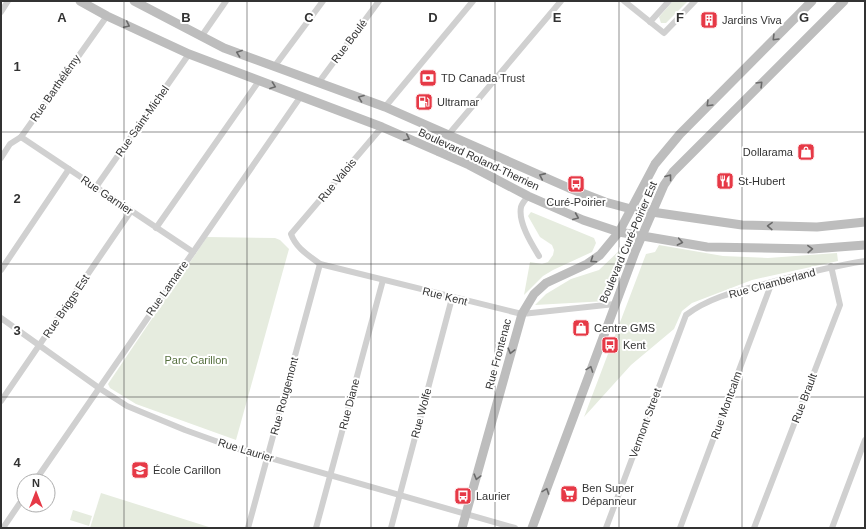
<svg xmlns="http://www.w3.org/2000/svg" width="866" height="529" viewBox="0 0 866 529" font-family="Helvetica,sans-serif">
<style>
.green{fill:#e6ecdf}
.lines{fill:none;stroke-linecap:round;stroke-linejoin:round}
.minor{stroke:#d0d0d0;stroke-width:6}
.secondary{stroke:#bdbdbd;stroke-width:9}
.oneway{stroke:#6a6a6a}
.grid{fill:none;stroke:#333;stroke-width:1;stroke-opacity:0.55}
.labels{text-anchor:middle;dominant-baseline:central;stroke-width:4;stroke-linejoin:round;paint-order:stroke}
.poi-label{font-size:11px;fill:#333;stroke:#fff;text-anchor:start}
.street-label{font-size:11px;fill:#333;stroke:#fff}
.park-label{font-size:11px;fill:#56703f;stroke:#fff}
.grid-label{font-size:13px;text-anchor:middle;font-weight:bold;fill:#333;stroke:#fff;stroke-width:4;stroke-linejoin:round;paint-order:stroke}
</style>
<rect width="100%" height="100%" fill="#fff"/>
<g class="green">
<polygon points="673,1 688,1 666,23 661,23 659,17"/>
<polygon points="531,212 594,238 596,243 592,252 553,270 543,276 524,295 530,262 542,264 548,262 553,255 554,250 552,245 540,237 528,216"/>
<polygon points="207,237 275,238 280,240 289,249 236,440 136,404 110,388 108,384"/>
<polygon points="659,245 723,256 768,258 837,253 838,261 752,280 692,303 682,311 674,329 631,365 584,417 646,254 655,252"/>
<polygon points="621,249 626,250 607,301 535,305 546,294 571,279 599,270"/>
<polygon points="101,493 212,528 90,528"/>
<polygon points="73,510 92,516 89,526 70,520"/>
</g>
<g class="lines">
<g class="minor">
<polyline points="624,1 664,33 695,1"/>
<polyline points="1,12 8,1"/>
<polyline points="650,22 669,1"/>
<polyline points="201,37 226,1"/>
<polyline points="274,67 323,1"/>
<polyline points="319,82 379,1"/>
<polyline points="385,107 473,1"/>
<path d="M382 127 291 234C296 248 308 255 320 264L522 314 615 304"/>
<polyline points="21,137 193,252"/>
<polyline points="438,153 449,134 561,1"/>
<polyline points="1,158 10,144 21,137 107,16"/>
<polyline points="96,187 189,54"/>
<path d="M528 196C526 199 522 203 521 207 518 222 531 243 539 256"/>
<polyline points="156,228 259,81"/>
<polyline points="1,270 69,169"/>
<polyline points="1,318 99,388 127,406 185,430 235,448 515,528"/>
<polyline points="1,401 131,211"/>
<polyline points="35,481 301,96"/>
<polyline points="3,528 24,497"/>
<polyline points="248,528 320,264"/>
<polyline points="316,528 383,280"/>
<polyline points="391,528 452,298"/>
<path d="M606 528 686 315C707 299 733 292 757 286 793 276 828 267 865 261"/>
<polyline points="680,528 772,282"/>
<polyline points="754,528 840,305 831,266"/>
<polyline points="832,528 865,440"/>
</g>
<g class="secondary">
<polyline points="80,1 107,16 189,54 382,127 469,165 528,196 583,220 619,232 707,247 812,249 865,245"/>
<polyline points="134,1 224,48 385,107 569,188 605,202 631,209 742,225 817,227 865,222"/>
<polyline points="462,528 522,314 534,294 546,283 587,264 600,255 619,232 655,164 680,134 812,1"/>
<polyline points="532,528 635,252 664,185 673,172 844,1"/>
</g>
</g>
<defs><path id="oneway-chevron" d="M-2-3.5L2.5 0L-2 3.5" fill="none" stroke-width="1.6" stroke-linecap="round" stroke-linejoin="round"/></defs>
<g class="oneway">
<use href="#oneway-chevron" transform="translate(127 25) rotate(25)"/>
<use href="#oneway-chevron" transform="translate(775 38) rotate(135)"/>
<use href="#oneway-chevron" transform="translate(239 53) rotate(-160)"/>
<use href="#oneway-chevron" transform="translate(760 84) rotate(-45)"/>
<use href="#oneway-chevron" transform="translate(273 86) rotate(20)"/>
<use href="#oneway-chevron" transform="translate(361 98) rotate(-159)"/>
<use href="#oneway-chevron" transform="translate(709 104) rotate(135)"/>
<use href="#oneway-chevron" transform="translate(407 138) rotate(25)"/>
<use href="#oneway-chevron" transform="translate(542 176) rotate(-156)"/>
<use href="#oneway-chevron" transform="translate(669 177) rotate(-53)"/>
<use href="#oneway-chevron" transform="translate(576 217) rotate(23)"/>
<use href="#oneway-chevron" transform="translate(770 226) rotate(-178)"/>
<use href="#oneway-chevron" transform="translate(680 242) rotate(11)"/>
<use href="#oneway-chevron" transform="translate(810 249) rotate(-2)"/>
<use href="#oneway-chevron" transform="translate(593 260) rotate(146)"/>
<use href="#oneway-chevron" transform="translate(511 351) rotate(105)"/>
<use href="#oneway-chevron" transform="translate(590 369) rotate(-70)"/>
<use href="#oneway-chevron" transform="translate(477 477) rotate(105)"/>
<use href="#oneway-chevron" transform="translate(546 491) rotate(-70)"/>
</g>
<path class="grid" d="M124 1V528M247 1V528M371 1V528M495 1V528M619 1V528M742 1V528M1 132H865M1 264H865M1 397H865"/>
<defs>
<symbol id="building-square" viewBox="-11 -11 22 22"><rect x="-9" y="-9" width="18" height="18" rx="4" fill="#e63946" stroke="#fff"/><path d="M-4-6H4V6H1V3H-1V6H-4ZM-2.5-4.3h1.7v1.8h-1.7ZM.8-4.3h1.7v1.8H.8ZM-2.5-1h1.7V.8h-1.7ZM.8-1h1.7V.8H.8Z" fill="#fff"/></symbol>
<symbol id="bank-square" viewBox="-11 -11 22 22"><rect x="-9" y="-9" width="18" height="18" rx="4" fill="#e63946" stroke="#fff"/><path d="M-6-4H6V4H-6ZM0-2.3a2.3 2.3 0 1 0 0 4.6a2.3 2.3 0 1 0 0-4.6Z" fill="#fff"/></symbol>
<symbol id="fuel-square" viewBox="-11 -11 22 22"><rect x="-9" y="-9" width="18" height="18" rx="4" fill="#e63946" stroke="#fff"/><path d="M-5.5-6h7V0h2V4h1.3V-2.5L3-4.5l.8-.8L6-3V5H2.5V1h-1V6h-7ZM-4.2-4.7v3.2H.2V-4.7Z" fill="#fff"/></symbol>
<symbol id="shop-square" viewBox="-11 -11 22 22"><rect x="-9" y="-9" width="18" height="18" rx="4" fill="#e63946" stroke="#fff"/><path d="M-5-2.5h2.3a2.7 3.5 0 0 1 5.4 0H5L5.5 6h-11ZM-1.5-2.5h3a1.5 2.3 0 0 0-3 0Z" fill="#fff"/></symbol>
<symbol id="restaurant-square" viewBox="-11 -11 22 22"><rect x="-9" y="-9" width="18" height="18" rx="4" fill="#e63946" stroke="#fff"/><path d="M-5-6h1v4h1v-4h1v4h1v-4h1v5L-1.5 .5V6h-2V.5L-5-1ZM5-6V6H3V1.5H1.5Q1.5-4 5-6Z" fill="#fff"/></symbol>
<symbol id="bus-square" viewBox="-11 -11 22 22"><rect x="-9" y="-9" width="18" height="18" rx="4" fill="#e63946" stroke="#fff"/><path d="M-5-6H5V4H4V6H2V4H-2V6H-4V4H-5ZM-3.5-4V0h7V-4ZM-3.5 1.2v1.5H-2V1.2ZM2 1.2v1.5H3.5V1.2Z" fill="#fff"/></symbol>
<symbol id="school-square" viewBox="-11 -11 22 22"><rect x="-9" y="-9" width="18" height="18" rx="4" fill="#e63946" stroke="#fff"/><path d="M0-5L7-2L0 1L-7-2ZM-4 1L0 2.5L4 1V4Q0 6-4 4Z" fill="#fff"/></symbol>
<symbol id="supermarket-square" viewBox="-11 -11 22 22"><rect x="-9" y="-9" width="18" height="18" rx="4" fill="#e63946" stroke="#fff"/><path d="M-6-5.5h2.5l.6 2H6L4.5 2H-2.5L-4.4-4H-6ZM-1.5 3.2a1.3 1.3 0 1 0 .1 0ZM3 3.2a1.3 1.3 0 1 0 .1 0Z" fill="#fff"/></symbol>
</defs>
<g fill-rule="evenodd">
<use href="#building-square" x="699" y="10" width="20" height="20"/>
<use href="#bank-square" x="418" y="68" width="20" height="20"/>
<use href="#fuel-square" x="414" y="92" width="20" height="20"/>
<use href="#shop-square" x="796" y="142" width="20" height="20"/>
<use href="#restaurant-square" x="715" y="171" width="20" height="20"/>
<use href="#bus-square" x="566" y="174" width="20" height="20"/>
<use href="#shop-square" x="571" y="318" width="20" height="20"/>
<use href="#bus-square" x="600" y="335" width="20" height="20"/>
<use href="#school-square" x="130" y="460" width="20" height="20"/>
<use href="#supermarket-square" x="559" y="484" width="20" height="20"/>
<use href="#bus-square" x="453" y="486" width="20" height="20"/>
</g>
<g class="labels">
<g class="poi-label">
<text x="722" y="20">Jardins Viva</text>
<text x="441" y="78">TD Canada Trust</text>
<text x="437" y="102">Ultramar</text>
<text x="793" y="152" text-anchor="end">Dollarama</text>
<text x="738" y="181">St-Hubert</text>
<text x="576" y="202" text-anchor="middle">Curé-Poirier</text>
<text x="594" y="328">Centre GMS</text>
<text x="623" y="345">Kent</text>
<text x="153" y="470">École Carillon</text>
<text x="582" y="488">Ben Super<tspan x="582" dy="13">Dépanneur</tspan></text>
<text x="476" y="496">Laurier</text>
</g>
<g class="street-label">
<text transform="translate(349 41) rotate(-53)">Rue Boulé</text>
<text transform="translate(55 88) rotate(-55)">Rue Barthélémy</text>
<text transform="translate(142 121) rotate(-55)">Rue Saint-Michel</text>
<text transform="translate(479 159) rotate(25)">Boulevard Roland-Therrien</text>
<text transform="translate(337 180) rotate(-50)">Rue Valois</text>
<text transform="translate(107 195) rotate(34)">Rue Garnier</text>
<text transform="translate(628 242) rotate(-67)">Boulevard Curé-Poirier Est</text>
<text transform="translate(772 283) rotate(-15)">Rue Chamberland</text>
<text transform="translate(167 288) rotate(-55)">Rue Lamarre</text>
<text transform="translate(445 296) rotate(14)">Rue Kent</text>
<text transform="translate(66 306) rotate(-56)">Rue Briggs Est</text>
<text transform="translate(498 354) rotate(-75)">Rue Frontenac</text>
<text transform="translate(284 396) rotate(-75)">Rue Rougemont</text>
<text transform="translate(804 398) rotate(-69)">Rue Brault</text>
<text transform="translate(349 404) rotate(-75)">Rue Diane</text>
<text transform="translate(726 405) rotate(-70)">Rue Montcalm</text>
<text transform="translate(421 413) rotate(-75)">Rue Wolfe</text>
<text transform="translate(645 423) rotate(-70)">Vermont Street</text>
<text transform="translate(246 450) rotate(17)">Rue Laurier</text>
</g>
<g class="park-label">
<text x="196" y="360">Parc Carillon</text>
</g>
</g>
<g class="grid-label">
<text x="62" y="22">A</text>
<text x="186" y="22">B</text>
<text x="309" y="22">C</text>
<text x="433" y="22">D</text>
<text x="557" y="22">E</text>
<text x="680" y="22">F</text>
<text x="804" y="22">G</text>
<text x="17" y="71">1</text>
<text x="17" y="203">2</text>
<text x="17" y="335">3</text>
<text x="17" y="467">4</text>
</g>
<rect width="866" height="529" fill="none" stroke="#333333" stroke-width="4"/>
<g transform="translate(36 493)"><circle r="19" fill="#ffffff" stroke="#adadad"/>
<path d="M0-3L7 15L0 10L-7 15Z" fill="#e63946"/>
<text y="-6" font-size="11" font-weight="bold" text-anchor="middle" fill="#333333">N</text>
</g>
</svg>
